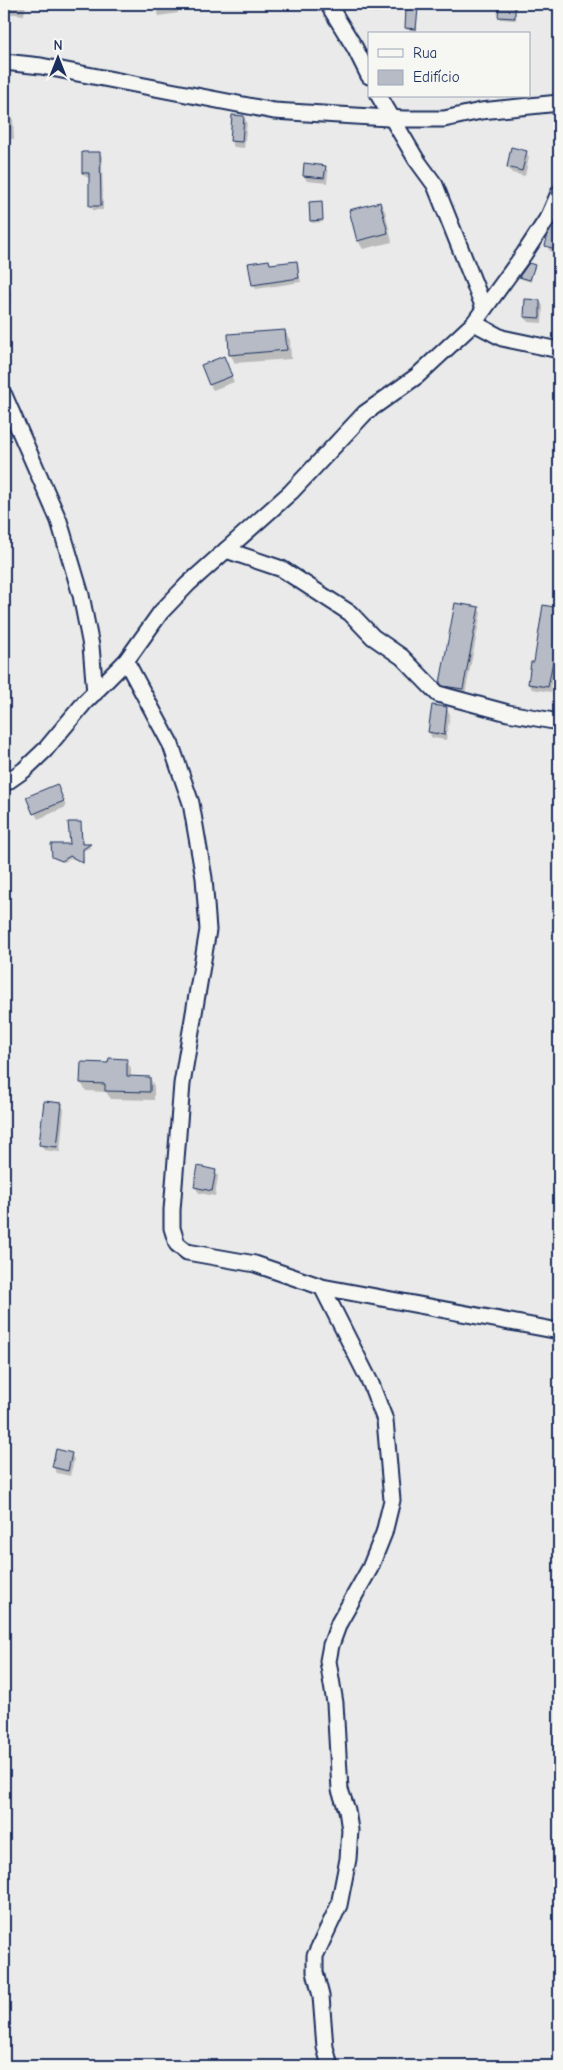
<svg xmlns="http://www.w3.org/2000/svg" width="563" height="2070" viewBox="0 0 563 2070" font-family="'Comic Neue',sans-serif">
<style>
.shadow{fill:#0003}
.building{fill:#b6bbc6;stroke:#1b2f5e}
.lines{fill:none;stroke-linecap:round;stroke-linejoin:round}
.street-casing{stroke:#1b2f5e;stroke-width:19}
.street{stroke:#f6f6f2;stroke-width:15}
</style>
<rect width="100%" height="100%" fill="#e9eae9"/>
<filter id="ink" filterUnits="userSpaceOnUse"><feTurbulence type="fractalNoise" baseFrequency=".02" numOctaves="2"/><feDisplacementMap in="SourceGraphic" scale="10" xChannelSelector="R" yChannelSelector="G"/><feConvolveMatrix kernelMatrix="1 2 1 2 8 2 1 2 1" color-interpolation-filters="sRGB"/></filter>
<g filter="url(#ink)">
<g class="shadow">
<polygon points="4,4 26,4 24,15 4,13"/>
<polygon points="155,4 177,4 178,13 159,16"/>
<polygon points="366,4 379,4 378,13 367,12"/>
<polygon points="515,7 516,20 500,19 499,17"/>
<polygon points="417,11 417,31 407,30 406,28"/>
<polygon points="233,116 243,117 247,122 244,148 234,147 231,141"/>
<polygon points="4,117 12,117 13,119 14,139 4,138"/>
<polygon points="526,152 529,157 525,176 512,173 508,167"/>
<polygon points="100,153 102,157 103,210 93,210 91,205 91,177 86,177 83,173"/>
<polygon points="325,167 328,172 327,183 307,181 304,176"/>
<polygon points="321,203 323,222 312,223 311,221"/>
<polygon points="380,203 385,211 392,242 363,249 358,241"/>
<polygon points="553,229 559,231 559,254 550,251 547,246"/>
<polygon points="269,261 271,265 296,262 301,282 256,289 253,284"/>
<polygon points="534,266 531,282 522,279 521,277"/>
<polygon points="4,286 8,287 11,292 10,312 4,312"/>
<polygon points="540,301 543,306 542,323 528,322 525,317"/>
<polygon points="285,331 290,340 291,359 235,363 230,354"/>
<polygon points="224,357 234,382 213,390 210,385"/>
<polygon points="4,569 9,582 4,584"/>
<polygon points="544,607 559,609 559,679 552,678 551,692 532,689 529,684 535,663"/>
<polygon points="478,608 481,613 465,694 445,688 442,683"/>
<polygon points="447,709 450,714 446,740 432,738 429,732"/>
<polygon points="60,791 66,807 38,819 27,798"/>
<polygon points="80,823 83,845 91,847 83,851 84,864 72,858 64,862 55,859 53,857 71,845"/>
<polygon points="126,1060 131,1068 131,1078 150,1078 154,1086 154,1100 111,1099 106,1092 86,1091 81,1083 110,1064"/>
<polygon points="61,1104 64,1109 60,1152 44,1150 41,1145"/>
<polygon points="215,1171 218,1176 215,1196 199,1193 195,1187"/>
<polygon points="71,1454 74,1460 70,1476 57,1473 53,1467"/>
</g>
<g class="building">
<polygon points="499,5 515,6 515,18 498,17"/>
<polygon points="406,9 418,9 416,29 405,28"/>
<polygon points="232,115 244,116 242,142 230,141"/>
<polygon points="511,147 527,151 522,171 507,167"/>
<polygon points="82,152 100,152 101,206 89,206 89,173 82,173"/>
<polygon points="304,163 326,166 324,178 303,176"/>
<polygon points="322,201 323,220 310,221 309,202"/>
<polygon points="380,202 388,233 357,241 349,210"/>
<polygon points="559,216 559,250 545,246 548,234"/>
<polygon points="269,260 270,264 297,261 299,278 252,285 248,263"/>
<polygon points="529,263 535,265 530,280 519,277"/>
<polygon points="525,299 540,300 540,318 524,317"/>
<polygon points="285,330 287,350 229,355 228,334"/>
<polygon points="224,356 232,376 209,385 201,365"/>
<polygon points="455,603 479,607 463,689 443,686 440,683"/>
<polygon points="543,605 559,608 559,630 548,687 528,684 531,662 534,662"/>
<polygon points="432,705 447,707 444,735 428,732"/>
<polygon points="57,784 64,801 33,814 26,797"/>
<polygon points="68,822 81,822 82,844 91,844 83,849 83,863 70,856 62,861 52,857 51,844 70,844"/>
<polygon points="109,1058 127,1059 127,1076 150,1077 150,1092 105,1091 105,1084 80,1083 81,1062 108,1063"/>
<polygon points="44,1101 62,1103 57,1147 39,1145"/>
<polygon points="198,1166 216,1170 212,1191 194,1187"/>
<polygon points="56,1449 72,1453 68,1471 52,1467"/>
</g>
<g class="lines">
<defs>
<g id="street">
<polyline points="328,4 355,48 369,76"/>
<polyline points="4,62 41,66 274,111 404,119 444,119 481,111 559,103"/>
<polyline points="379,96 416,159 435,185 484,308"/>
<polyline points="474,323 502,338 559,350"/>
<polyline points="4,395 59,521 81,595 91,646 95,693"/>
<polyline points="226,550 282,569 350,613 373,637 402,657 438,694 508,713 559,722"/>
<polyline points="126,661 171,745 191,803 204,878 208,930 182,1084 172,1210 172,1228 177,1244 187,1252 255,1264 322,1287 559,1331"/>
<polyline points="4,784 24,770 45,750 85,702 126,661 161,612 188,584 291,492 365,413 417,376 474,323 524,254 549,216 559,193"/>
<polyline points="322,1287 371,1384 385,1420 392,1500 384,1533 370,1568 339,1623 331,1645 328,1661 335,1703 340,1790 347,1810 350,1830 348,1859 339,1905 315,1956 315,1972 321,1996 325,2047 330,2066"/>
</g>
</defs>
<use href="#street" class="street-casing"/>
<use href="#street" class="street"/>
</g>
</g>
<rect width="563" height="2070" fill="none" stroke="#f6f6f2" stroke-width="20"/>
<rect x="10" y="10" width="543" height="2050" fill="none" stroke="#1b2f5e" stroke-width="2" filter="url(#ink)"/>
<rect x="368" y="32" width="162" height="65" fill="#f6f6f2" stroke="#9ea6b7"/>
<rect x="378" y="49" width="25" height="8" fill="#f6f6f2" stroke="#9ea6b7"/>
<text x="413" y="58" font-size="15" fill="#1b2f5e">Rua</text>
<rect x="378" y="70" width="25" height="15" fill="#b6bbc6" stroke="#9ea6b7"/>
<text x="413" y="82" font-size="15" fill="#1b2f5e">Edifício</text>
<g transform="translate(58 58)" stroke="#f6f6f2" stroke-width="4" paint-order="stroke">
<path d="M0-4L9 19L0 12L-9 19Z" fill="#1b2f5e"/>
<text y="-8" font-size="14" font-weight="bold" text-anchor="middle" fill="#1b2f5e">N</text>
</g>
</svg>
